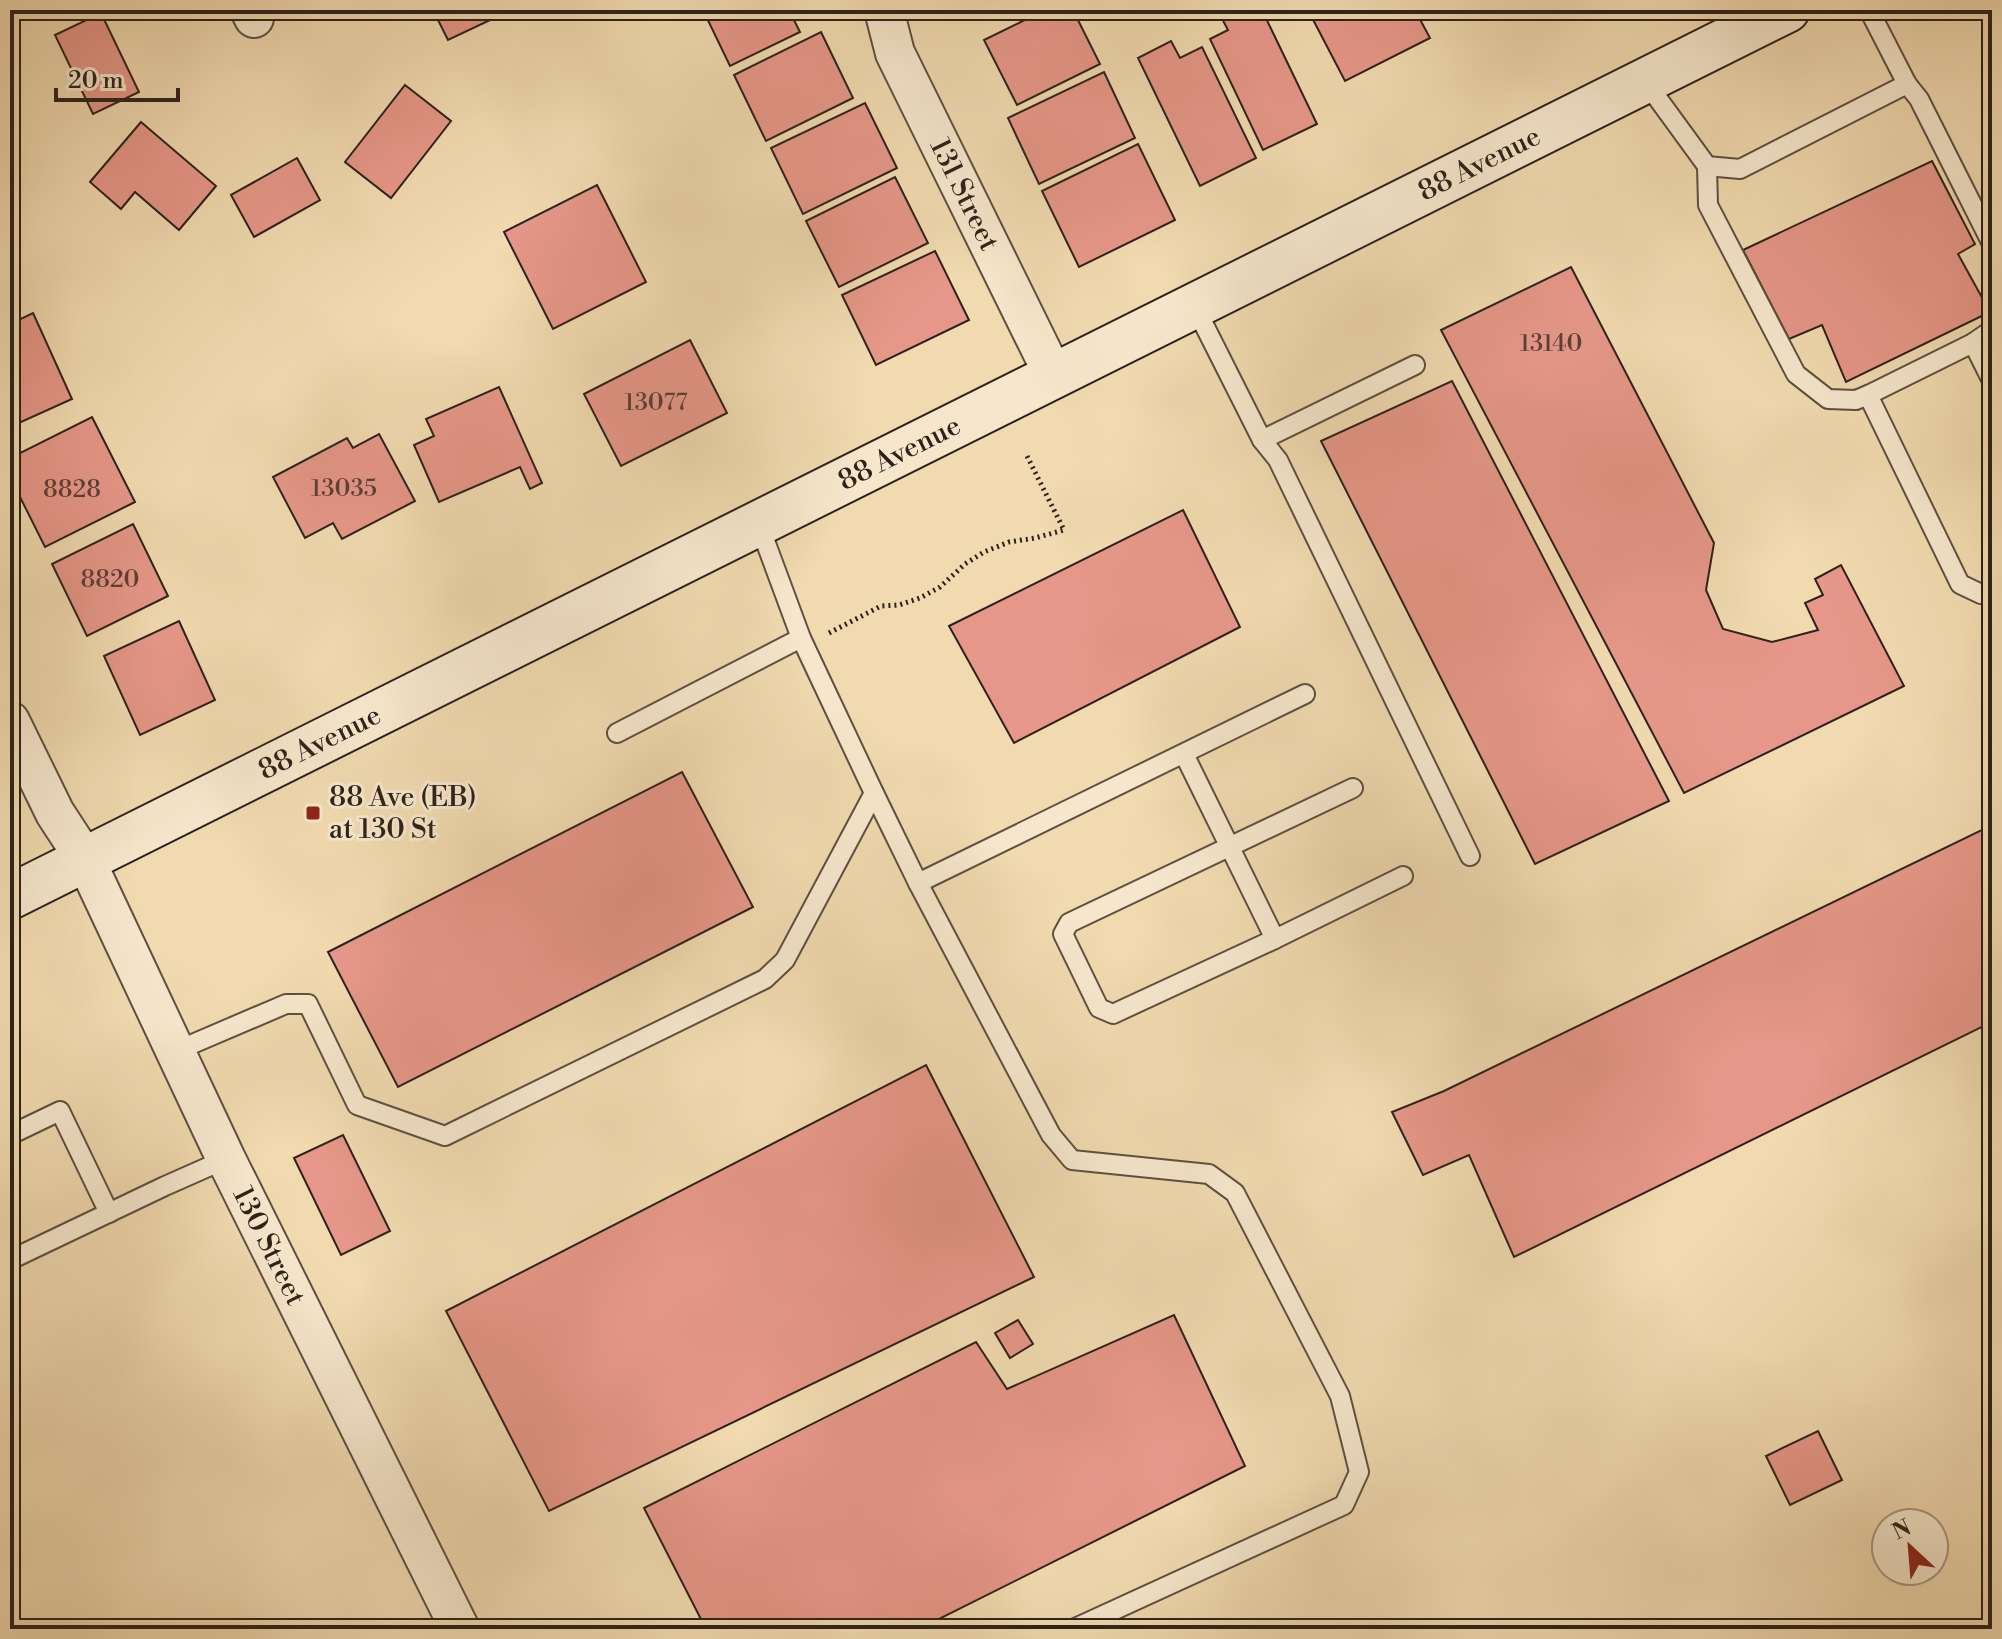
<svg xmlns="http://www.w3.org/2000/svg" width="2002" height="1639" viewBox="0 0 2002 1639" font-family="'Libre Bodoni',serif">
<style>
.building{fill:#e69789;stroke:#2d221a;stroke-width:2}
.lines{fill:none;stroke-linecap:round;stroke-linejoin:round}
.service-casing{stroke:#5e5040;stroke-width:22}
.minor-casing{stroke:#5e5040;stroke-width:42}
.secondary-casing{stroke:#2d221a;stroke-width:48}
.path{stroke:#2d221a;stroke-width:5;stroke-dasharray:2 4;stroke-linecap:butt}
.service{stroke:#f6e7cc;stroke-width:18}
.minor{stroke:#f6e7cc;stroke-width:38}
.secondary{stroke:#f6e7cc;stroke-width:44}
.poi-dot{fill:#8f2418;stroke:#f6e7cc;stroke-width:3}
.labels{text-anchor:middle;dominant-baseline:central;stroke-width:6;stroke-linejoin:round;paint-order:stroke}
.number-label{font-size:24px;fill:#5b3f36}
.street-label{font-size:28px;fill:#2d221a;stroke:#f6e7cc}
.poi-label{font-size:28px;fill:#2d221a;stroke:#f6e7cc;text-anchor:start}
</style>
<rect width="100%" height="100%" fill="#f1dab0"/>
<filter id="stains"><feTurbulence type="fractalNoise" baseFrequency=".0025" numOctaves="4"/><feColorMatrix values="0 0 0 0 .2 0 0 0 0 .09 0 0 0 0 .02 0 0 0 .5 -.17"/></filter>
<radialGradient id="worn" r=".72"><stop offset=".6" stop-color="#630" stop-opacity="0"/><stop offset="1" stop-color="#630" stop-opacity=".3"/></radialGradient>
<g class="building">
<polygon points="433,10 507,10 507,12 448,40"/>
<polygon points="703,10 789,10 800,32 730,66"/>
<polygon points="1045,10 1073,10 1100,64 1017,105 984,40"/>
<polygon points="1220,10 1262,10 1317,124 1263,150 1210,39 1228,30 1218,11"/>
<polygon points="1308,10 1415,10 1430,38 1345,81"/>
<polygon points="101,13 139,92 93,114 55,35"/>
<polygon points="821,32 853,98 766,141 734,75"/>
<polygon points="1171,41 1180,58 1202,47 1256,158 1200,186 1138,58"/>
<polygon points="1104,72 1135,138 1039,184 1008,118"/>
<polygon points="405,85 451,121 391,198 345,162"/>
<polygon points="865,103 897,168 803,214 771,148"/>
<polygon points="141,122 216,186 179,230 135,192 121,209 90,182"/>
<polygon points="1138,144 1175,220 1079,267 1042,191"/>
<polygon points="297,158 320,200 254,237 231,195"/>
<polygon points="1932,161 1975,244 1958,254 1990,312 1846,382 1822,325 1789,339 1743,250"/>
<polygon points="895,177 928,243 839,287 806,221"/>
<polygon points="597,185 646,282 553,329 504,232"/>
<polygon points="935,251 969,320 876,365 842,295"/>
<polygon points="1571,267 1714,543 1706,590 1723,629 1772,642 1818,630 1805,603 1823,595 1815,579 1841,565 1904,686 1684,793 1441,330"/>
<polygon points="10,268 20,291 10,295"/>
<polygon points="33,313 72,399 10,427 10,324"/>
<polygon points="690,340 727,413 621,466 584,394"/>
<polygon points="1452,381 1669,801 1535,864 1321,441"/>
<polygon points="499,387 542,483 530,489 520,467 439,502 414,445 434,436 426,419"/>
<polygon points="92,417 135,502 45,547 10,477 10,458"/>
<polygon points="379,434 415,501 342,539 333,523 305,538 273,477 347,438 353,448"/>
<polygon points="1183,510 1240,627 1014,743 949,626"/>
<polygon points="133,524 168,596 87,636 52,564"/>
<polygon points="179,621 215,700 140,735 104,656"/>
<polygon points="682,772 753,907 398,1087 328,952"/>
<polygon points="1992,825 1992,1022 1514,1257 1469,1155 1423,1175 1392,1112 1444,1091"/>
<polygon points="926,1065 1034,1277 549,1511 446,1311"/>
<polygon points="343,1135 390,1231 341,1255 294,1158"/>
<polygon points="1174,1315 1245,1466 919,1629 706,1629 644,1508 976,1342 1007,1389"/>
<polygon points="1018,1320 1033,1344 1010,1358 995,1333"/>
<polygon points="1818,1431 1842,1480 1790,1505 1766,1456"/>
</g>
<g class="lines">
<defs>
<g id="service">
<polyline points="1645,81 1707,166 1740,169 1907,84 1869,10"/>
<polyline points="1907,84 1919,99 1992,244"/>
<polyline points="1707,166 1708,205 1796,374 1828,399 1856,400 1868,395"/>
<polyline points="1194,305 1262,440 1278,460 1470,856"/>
<polyline points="1992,330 1973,343 1868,395 1960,584 1981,594 1992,589"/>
<polyline points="1973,343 1992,381"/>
<polyline points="1262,440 1415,365"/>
<polyline points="758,522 801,638 874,793 918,883 1051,1135 1072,1160 1209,1174 1235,1193 1340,1396 1359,1472 1344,1505 1073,1629"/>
<polyline points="617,733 801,638"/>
<polyline points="1184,754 1275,939 1113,1014 1099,1008 1063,934 1069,923 1353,788"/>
<polyline points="918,883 1305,694"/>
<polyline points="1275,939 1403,876"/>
<polyline points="176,1051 286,1004 308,1004 357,1105 445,1136 765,979 785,960 874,793"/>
<polyline points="10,1135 60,1111 109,1213"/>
<polyline points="10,1260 165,1186 226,1159"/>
</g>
<g id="minor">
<polyline points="250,10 254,18"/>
<path id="s1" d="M884 10 895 53 1054 376"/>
<path id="s2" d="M10 721 55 813 85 859 226 1159 460 1629"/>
</g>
<g id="secondary">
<path id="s3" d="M10 897 1787 10"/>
</g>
</defs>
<use href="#service" class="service-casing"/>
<use href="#minor" class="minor-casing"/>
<use href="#secondary" class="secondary-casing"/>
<polyline class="path" points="829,633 881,606 899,605 920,598 940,587 965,564 984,552 1009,542 1035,538 1064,530 1027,456"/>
<use href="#service" class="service"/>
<use href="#minor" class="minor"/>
<use href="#secondary" class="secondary"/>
</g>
<rect class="poi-dot" x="305" y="805" width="16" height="16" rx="4"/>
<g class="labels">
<g class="number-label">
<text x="1551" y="344">13140</text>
<text x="656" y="403">13077</text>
<text x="344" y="489">13035</text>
<text x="72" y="490">8828</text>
<text x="110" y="580">8820</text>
</g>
<g class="street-label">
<text stroke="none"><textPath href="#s3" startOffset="1642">88 Avenue</textPath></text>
<text stroke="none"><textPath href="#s1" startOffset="202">131 Street</textPath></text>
<text stroke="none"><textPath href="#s3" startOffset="994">88 Avenue</textPath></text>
<text stroke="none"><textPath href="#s3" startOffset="346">88 Avenue</textPath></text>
<text stroke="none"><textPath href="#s2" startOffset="586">130 Street</textPath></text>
</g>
<g class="poi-label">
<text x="329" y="797">88 Ave (EB)<tspan x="329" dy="32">at 130 St</tspan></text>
</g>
</g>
<rect width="2002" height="1639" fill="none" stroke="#f1dab0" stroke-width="40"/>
<rect x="12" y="12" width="1978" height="1615" fill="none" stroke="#2d221a" stroke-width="4"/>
<rect x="20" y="20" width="1962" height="1599" fill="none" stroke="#2d221a" stroke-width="2"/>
<g transform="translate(1910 1547) rotate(334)"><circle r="38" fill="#f6e7cc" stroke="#a69885" stroke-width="2"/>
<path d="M0-6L14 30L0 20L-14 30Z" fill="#8f2418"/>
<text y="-12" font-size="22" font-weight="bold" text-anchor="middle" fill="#2d221a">N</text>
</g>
<path d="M56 88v12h122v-12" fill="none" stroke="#2d221a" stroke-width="4"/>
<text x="68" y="88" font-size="24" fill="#2d221a" stroke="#f6e7cc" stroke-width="6" paint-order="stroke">20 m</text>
<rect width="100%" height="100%" filter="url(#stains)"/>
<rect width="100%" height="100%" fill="url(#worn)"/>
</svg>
